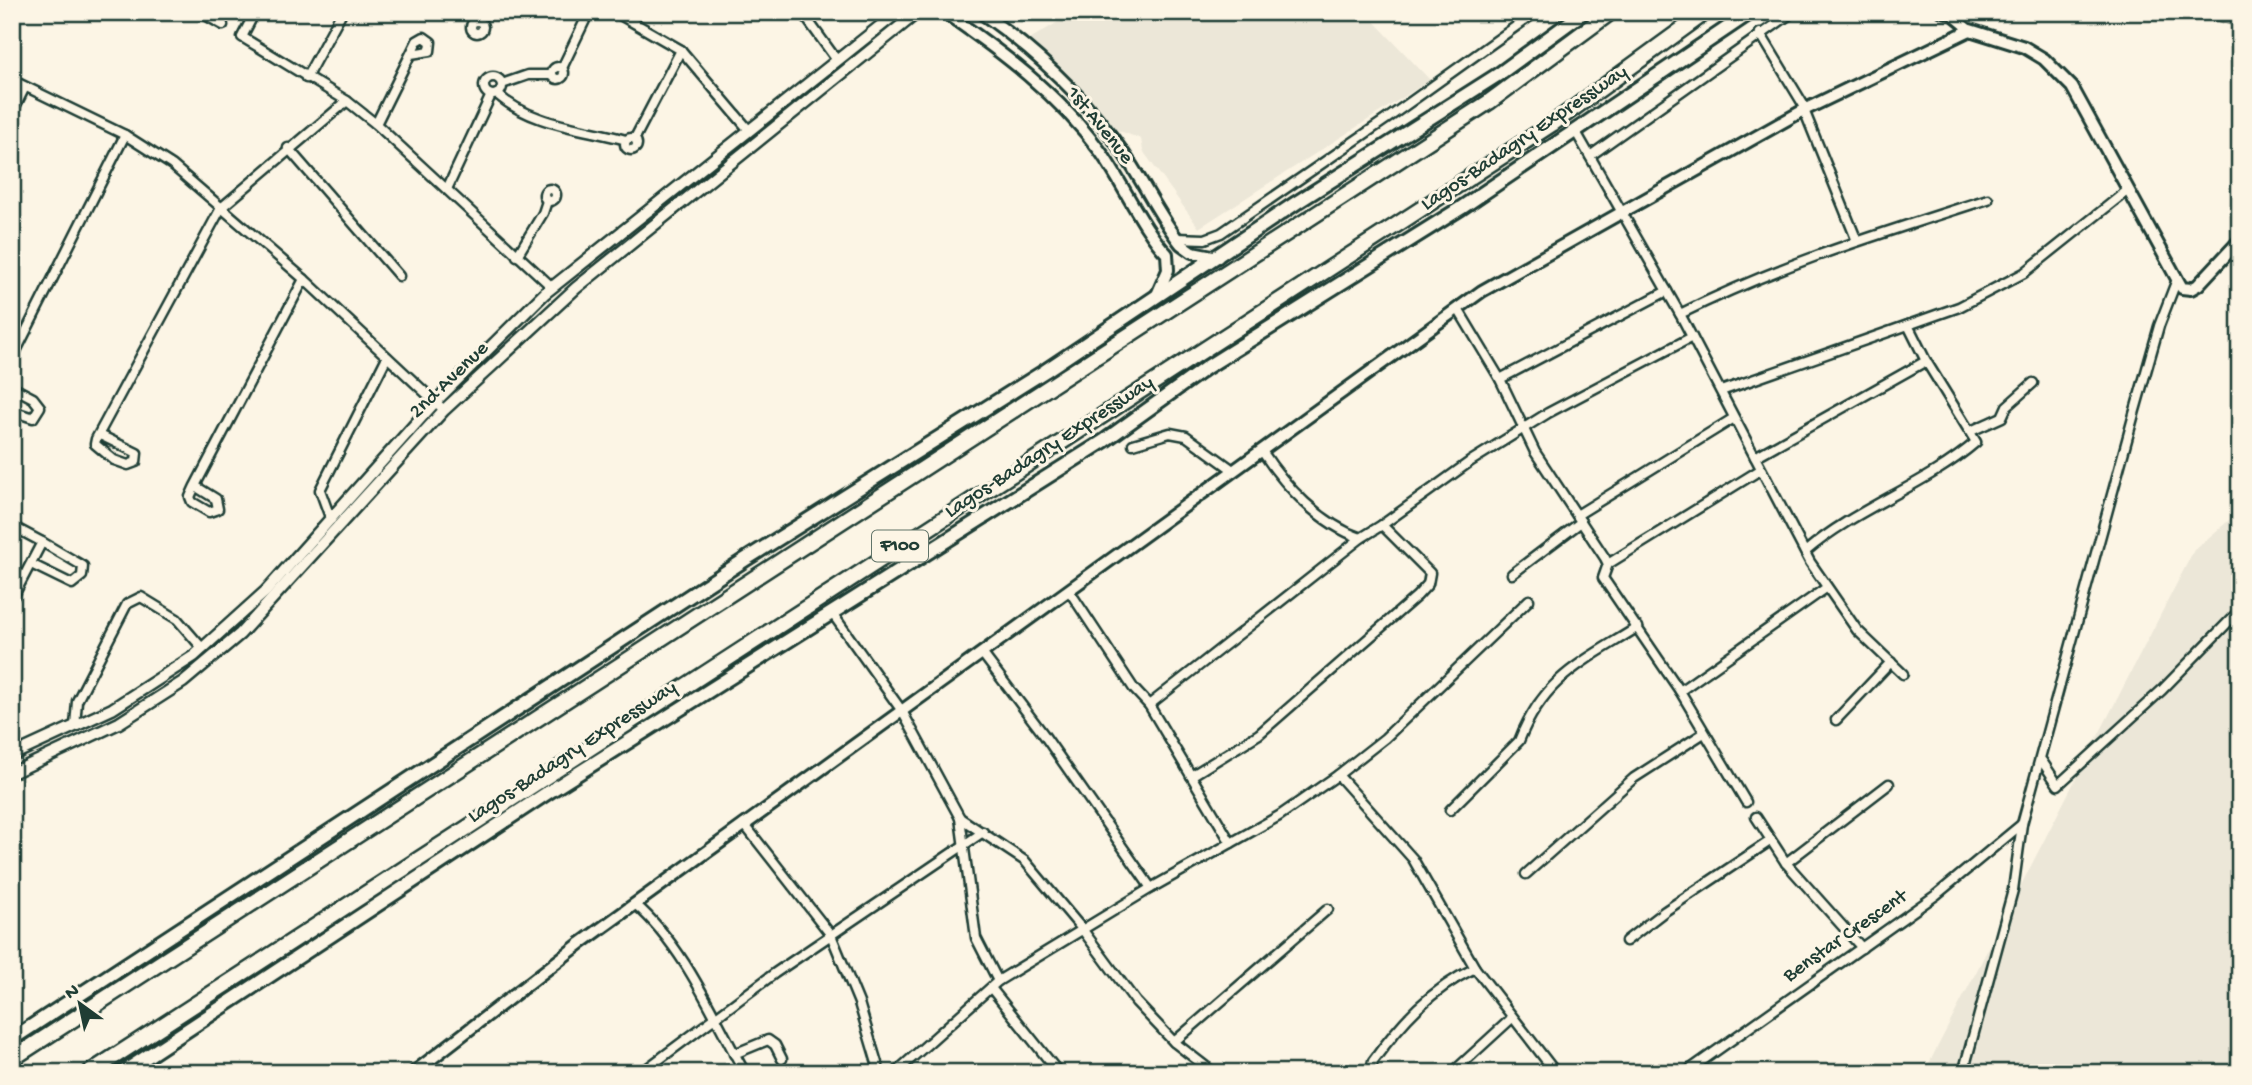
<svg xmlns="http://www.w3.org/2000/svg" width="2252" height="1085" viewBox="0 0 2252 1085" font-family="'Gochi Hand',sans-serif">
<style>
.built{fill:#ece7d8}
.water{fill:url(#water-ripples);stroke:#758479;stroke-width:2}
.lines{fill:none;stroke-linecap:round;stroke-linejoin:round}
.minor-casing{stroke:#1f3d34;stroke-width:13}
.tertiary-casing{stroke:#1f3d34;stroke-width:15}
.secondary-casing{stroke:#1f3d34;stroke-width:16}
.primary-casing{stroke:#1f3d34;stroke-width:18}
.motorway-casing{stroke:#1f3d34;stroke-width:19}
.minor{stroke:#fcf5e5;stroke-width:8}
.tertiary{stroke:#fcf5e5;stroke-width:10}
.secondary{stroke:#fcf5e5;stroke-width:10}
.primary{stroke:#fcf5e5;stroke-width:12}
.motorway{stroke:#fcf5e5;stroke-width:14}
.labels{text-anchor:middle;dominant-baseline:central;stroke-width:6;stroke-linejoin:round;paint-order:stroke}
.shield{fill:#fcf5e5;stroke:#617469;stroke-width:2}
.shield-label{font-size:19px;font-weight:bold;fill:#1f3d34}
.street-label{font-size:21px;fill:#1f3d34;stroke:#fcf5e5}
</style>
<defs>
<pattern id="water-ripples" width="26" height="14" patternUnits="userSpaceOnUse" patternTransform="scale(1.75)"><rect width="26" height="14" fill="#aeb3a7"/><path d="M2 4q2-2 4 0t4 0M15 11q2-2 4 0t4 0" fill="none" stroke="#8d9389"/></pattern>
</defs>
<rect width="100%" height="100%" fill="#fcf5e5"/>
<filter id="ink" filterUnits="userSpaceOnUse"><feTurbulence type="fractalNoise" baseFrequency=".0143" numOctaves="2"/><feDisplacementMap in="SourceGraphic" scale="14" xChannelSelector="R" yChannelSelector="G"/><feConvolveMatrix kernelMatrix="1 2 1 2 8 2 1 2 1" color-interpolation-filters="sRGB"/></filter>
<g filter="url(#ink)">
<g class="built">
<polygon points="1075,12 1365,12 1430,80 1199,228 1143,151 1141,139 1117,130 1108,120 1104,123 1088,98 1028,40"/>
<polygon points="2240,511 2240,1073 1924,1073 2194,550"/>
</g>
<polygon class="water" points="2185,12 2240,12 2240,27"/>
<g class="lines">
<defs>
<g id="minor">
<polyline points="200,12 223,25"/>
<polyline points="255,12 242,37 347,101 376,124 552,287"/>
<polyline points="615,12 681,50 748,129"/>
<polyline points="802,12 836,59"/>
<polyline points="1941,12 1952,15 1970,30"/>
<circle cx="477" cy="27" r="6"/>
<polyline points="1760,33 1806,109"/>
<circle cx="558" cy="73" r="6"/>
<polyline points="562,68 589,12"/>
<circle cx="493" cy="86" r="9"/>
<polyline points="306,78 342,12"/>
<polyline points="12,80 125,135 172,165 304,279 444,410"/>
<polyline points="502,84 528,75 552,75"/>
<path d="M497 94C531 125 583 128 626 140"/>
<polyline points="1804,110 1857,241"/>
<polyline points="12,113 25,87"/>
<polyline points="376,124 417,41 424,37 431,42 430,51 411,54"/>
<polyline points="1576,132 1680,314 1810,562 1857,630 1903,674"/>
<circle cx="631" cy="144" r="6"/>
<polyline points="635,138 681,50"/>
<polyline points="288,148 399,276"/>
<polyline points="1590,156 1793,12"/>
<circle cx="550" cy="195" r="6"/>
<polyline points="447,189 491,95"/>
<polyline points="1176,238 1205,239 1221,233 1388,118 1536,12"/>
<polyline points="517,256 543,213 547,201"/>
<polyline points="1458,309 1500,379 1535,452 1605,558 1608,564 1603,578 1680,691 1746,802"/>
<path d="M1680 314C1782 263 1880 234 1988 199"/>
<polyline points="12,359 125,135"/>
<polyline points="1500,379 1667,291"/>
<polyline points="12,387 33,398 40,407 33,418 12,411"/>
<polyline points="1721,391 1959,307 2024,273 2128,190"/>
<polyline points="1971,431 2002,417 2007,406 2033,383"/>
<polyline points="100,435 137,453 136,462 128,465 114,460 95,444 96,439 221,208 347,101"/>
<polyline points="1133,444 1170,433 1186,436 1233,470"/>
<path d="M1262 451C1285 486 1320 524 1361 538"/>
<polyline points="1755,457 1926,361"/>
<polyline points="195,486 216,499 218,509 209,512 192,502 190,497 195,486 304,279"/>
<polyline points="1577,515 1734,418"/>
<polyline points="331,520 320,490 387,357"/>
<polyline points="1382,525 1471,461 1548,413 1692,337"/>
<polyline points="12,526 42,542"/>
<path d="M1805 552C1857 507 1925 486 1976 442L1926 361 1908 325"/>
<polyline points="1608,564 1760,470"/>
<polyline points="1512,574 1581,522"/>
<polyline points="1070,592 1134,689 1149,705 1231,843"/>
<polyline points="12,599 42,542 83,566 82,576 72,584 31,564"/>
<polyline points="832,613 902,711 960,818 1025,861 1082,929 1136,1002 1174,1042 1214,1073"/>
<polyline points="982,653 1044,735 1151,888"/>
<polyline points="1680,691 1826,588"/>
<polyline points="1149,705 1361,538 1382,525 1430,573 1428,584 1417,596 1259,734 1191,776"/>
<polyline points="1836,720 1891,662"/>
<polyline points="75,726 77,701 127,604 141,597 177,619 203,649"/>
<polyline points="2042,761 2058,785 2162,690 2240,610"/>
<polyline points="1338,775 1413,859 1475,968 1556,1073"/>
<path d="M1450 810 1519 741C1544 677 1583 662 1638 627"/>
<polyline points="1756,817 1786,863 1862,948"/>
<polyline points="960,818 976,938 998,981"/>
<polyline points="744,824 831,935 859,1003 880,1073"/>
<polyline points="1786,863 1889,784"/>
<polyline points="1526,874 1634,778 1704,733"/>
<path d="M635 904C685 947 713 1016 745 1073"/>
<polyline points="1626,941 1665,911 1770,841"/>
<polyline points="991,988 1059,1073"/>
<polyline points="1174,1042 1328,909"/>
<polyline points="734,1054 768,1040 775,1045 782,1059"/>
<polyline points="641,1073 775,973 983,832"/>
<polyline points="895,1073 998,981 1151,888 1279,816 1338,775 1385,738 1529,600"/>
<path d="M1374 1073 1371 1069 1373 1061C1402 1021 1430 990 1475 968"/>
<polyline points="1452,1073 1512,1018"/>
<polyline points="1685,1073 1936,895 2022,824"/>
<polyline points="1963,1073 2013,890 2022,824 2134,414 2159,326 2176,282"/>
</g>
<g id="tertiary">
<polyline points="12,755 112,709 194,656 266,591 435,402 545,293 898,12"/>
<polyline points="12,773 119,723 183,682 240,634 444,410 576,288 918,12"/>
</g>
<g id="secondary">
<path d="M944 12C1002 52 1058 94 1100 151 1121 180 1144 231 1167 254L1168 270 1156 297"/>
<path d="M980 12C1036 51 1086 98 1124 154 1144 183 1159 216 1181 244L1192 252 1218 257"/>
<polyline points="413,1073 581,943 1482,291 1804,110 1970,30 2024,47 2044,59 2072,87 2182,288 2191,289 2198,285 2240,240"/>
</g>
<g id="primary">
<polyline points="12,1039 746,559 1045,371 1296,203 1499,74 1584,12"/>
<polyline points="122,1073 547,793 1104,441 1207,367 1461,208 1751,12"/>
</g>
<g id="motorway">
<polyline points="12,1059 1489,102 1611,12"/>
<polyline points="89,1073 1552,124 1706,12"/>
</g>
</defs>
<use href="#minor" class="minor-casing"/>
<use href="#tertiary" class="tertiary-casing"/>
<use href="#secondary" class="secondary-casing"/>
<use href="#primary" class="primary-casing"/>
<use href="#motorway" class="motorway-casing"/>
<use href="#minor" class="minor"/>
<use href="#tertiary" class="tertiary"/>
<use href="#secondary" class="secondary"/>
<use href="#primary" class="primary"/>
<use href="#motorway" class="motorway"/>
</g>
</g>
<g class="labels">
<rect class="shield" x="872" y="530.5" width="56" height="31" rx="5"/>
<g class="shield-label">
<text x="900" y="546">F100</text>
</g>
<g class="street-label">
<text transform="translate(1099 126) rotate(51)">1st Avenue</text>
<text transform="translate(1525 139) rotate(-34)">Lagos-Badagry Expressway</text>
<text transform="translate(450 381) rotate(-44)">2nd Avenue</text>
<text transform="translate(1050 448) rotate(-33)">Lagos-Badagry Expressway</text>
<text transform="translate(573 753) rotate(-33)">Lagos-Badagry Expressway</text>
<text transform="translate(1846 937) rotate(-35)">Benstar Crescent</text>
</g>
</g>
<rect width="2252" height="1085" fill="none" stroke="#fcf5e5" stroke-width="42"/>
<rect x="21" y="21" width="2210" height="1043" fill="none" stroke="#1f3d34" stroke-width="2.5" filter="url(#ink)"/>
<g transform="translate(80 1004) rotate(327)" stroke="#fcf5e5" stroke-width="5" paint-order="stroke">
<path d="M0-5L12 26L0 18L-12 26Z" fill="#1f3d34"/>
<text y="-10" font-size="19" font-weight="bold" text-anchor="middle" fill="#1f3d34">N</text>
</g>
</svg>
